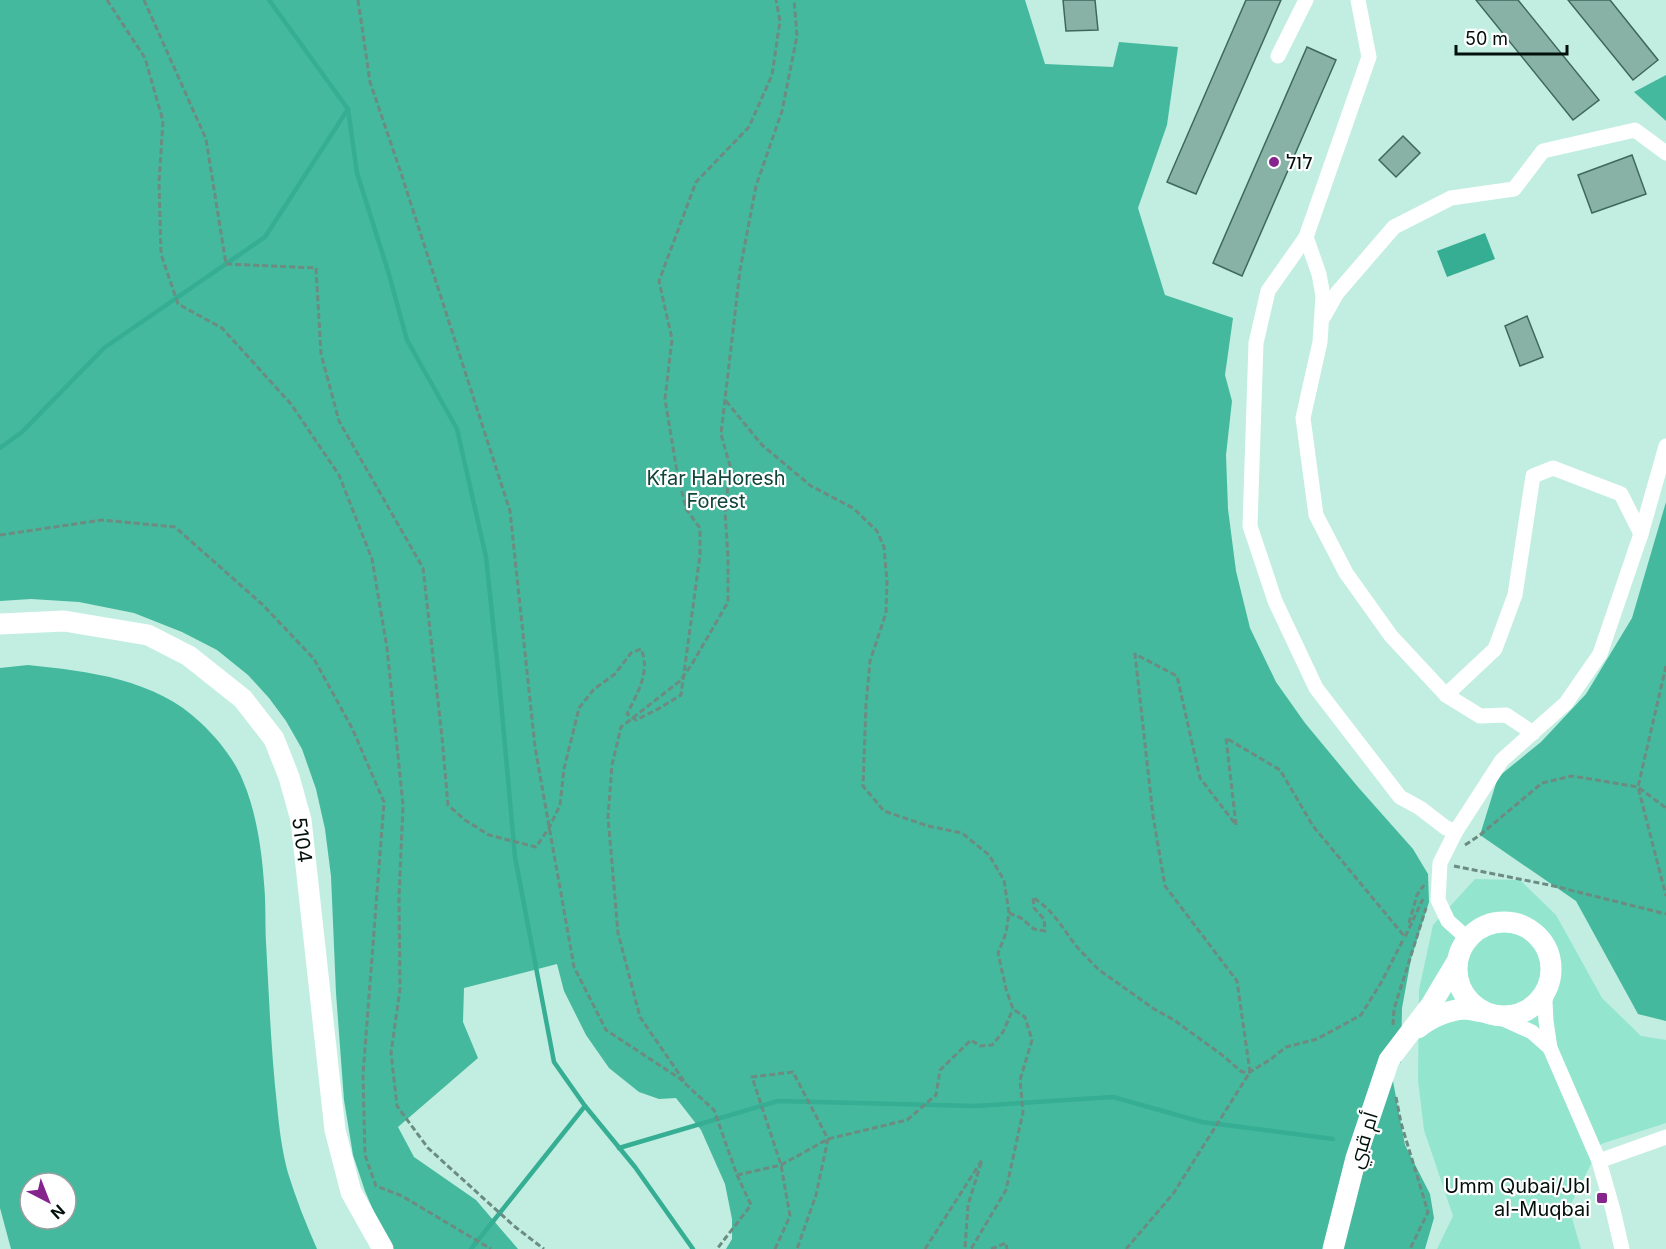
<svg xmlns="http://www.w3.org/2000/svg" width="1666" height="1249" viewBox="0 0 1666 1249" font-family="Inter,Cairo,Heebo,sans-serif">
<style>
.green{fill:#94e5ce}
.forest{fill:#44b99e;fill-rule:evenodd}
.water{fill:#36ae93}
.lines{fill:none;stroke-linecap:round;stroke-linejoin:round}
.stream{stroke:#36ae93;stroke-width:4.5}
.building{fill:#87b2a5;stroke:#3f685d;stroke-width:1.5}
.path{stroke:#6c8b81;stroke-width:3;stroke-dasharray:6 3;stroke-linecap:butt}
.street{stroke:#fff;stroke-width:15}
.secondary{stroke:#fff;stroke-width:21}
.poi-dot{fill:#86248e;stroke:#fff;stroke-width:2}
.labels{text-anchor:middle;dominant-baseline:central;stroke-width:4.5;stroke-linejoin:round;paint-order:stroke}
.poi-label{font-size:20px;fill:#02100c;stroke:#fff;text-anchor:start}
.park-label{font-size:20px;fill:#124539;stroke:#fff}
.street-label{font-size:20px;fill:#02100c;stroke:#fff}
</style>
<rect width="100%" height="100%" fill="#c1eee0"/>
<polygon class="green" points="1475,879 1520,880 1556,915 1602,998 1641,1036 1666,1040 1666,1123 1601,1144 1569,1208 1581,1249 1437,1249 1453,1216 1424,1130 1418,1080 1419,990 1433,925"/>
<g class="forest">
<polygon points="0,0 1025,0 1045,64 1113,67 1119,42 1178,47 1167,125 1138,208 1165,295 1233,318 1225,375 1232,401 1226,455 1228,509 1236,571 1250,628 1276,682 1305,723 1358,787 1413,849 1428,874 1429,902 1411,959 1402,1008 1401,1063 1389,1060 1405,1145 1430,1194 1434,1218 1425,1249 726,1249 732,1239 732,1219 725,1184 701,1130 676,1098 659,1099 639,1092 609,1068 586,1035 564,991 557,964 464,988 463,1022 478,1058 398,1127 414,1157 476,1200 518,1249 392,1249 385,1238 365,1191 353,1155 344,1100 336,993 331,876 325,829 316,789 302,749 286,721 269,698 248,675 217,650 182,632 134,613 79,602 31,599 0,601"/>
<polygon points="1666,75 1666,121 1634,92"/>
<polygon points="1666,502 1666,1021 1638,1014 1576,901 1480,835 1498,777 1541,742 1586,694 1632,618"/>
<path d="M28 665C87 671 156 679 201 723 217 738 235 760 243 781 256 811 262 851 264 883 266 903 265 923 266 942 269 997 271 1051 277 1105 279 1127 282 1151 288 1173 296 1199 306 1224 317 1249H11L0 1208V668ZM30 1183H66V1219H30Z"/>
</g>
<polygon class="water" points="1485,233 1495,259 1447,277 1437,251"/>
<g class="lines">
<g class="stream">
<polyline points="269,0 348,109 357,173 388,271 407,340 457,429 486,557 499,679 515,857 554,1062 585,1106 635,1167 693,1249"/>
<polyline points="0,448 22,432 104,348 265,237 348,109"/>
<polyline points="619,1148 778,1101 975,1106 1113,1097 1202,1122 1333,1139"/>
<polyline points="471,1249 585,1106"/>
</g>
</g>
<g class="building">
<polygon points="1063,0 1095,0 1098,30 1066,31"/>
<polygon points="1246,0 1281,0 1196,194 1167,182"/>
<polygon points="1476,0 1518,0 1599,100 1573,120"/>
<polygon points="1568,0 1610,0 1658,60 1633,80"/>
<polygon points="1307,47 1336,60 1242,276 1213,263"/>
<polygon points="1403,136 1420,153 1396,177 1379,160"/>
<polygon points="1632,155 1646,194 1592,213 1578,175"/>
<polygon points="1527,316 1543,357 1520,366 1505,326"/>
</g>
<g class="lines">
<g class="path">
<polyline points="107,0 145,58 163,121 159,182 161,254 178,304 222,328 291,404 339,475 372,559 387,648 403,805 399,897 400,989 391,1053 397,1106 428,1148 514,1226 544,1249"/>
<path d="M144 0 206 139 226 264 316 268 321 354 339 421 423 568 442 737 448 805 465 820 489 835 536 847 549 828 560 805 564 769 579 708 594 689 615 674 631 653 641 649C651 671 637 694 627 714L636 720 658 709 681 695 700 555V528L686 509 676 466 665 399 672 339 659 281 696 182 749 127 772 75 780 21 776 0"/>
<polyline points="358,0 370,82 400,170 510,511 535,747 574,967 606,1030 679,1078 714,1110 737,1175 751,1205 717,1249"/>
<polyline points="726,401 762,445 811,486 853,508 877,531 884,547 887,581 886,613 870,661 866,705 863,786 884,811 928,826 962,833 989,855 1004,880 1009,913 1006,933 998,953 1006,989 1013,1009 1025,1017 1032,1040 1020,1080 1023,1112 1006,1190 971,1249"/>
<polyline points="0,535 102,520 175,527 263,605 314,659 352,728 384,802 363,1074 365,1155 376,1186 402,1196 491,1249"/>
<polyline points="1666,666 1638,787 1666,896"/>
<polyline points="1465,845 1480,835 1542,783 1572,776 1638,787 1666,808"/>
<polyline points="1454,866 1554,886 1666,914"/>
<polyline points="1009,913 1021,918 1034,929 1045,931 1044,919 1034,908 1033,897 1048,909 1059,922 1076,946 1098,969 1154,1009 1174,1020 1222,1055 1242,1072 1250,1072 1271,1059 1286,1047 1317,1039 1361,1015 1382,981 1404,938"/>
<polyline points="1409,923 1417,895 1424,885"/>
<polyline points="1393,1025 1394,1009 1426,908"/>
<polyline points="684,1081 640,1017 618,933 608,817 612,765 621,727 680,681 692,664 728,602 728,556 725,513 730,466 721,434 740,270 756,186 782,111 797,36 794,0"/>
<polyline points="1396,1097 1401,1123 1428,1212 1410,1249"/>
<polyline points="737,1175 781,1165 828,1139 907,1120 936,1095 940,1070 971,1040 980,1046 992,1045 1003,1032 1013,1009"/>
<polyline points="775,1249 790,1216 781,1165 752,1077 793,1072 828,1139 816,1195 797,1249"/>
<polyline points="925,1249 982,1160 968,1205 965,1249"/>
<polyline points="991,1249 1006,1243 1007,1249"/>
<polyline points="1126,1249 1173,1194 1250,1072 1237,981 1165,886 1153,816 1135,654 1177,676 1200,778 1236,825 1226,738 1280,770 1313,826 1405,937 1423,899"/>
</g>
<g class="street">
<polyline points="1358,0 1369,57 1306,237 1268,291 1256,343 1250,526 1275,601 1316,688 1400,797 1420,808 1446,828 1456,831 1440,863 1438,900 1448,921 1468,939"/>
<polyline points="1278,56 1306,0"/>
<polyline points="1306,237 1319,274 1323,296 1320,342 1303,418 1316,515 1346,573 1391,636 1446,695"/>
<polyline points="1324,316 1337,293 1394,227 1451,198 1514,189 1543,151 1635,130 1666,153"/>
<polyline points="1641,534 1666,446"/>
<polyline points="1456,831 1502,760 1566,703 1600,654 1641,534 1621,494 1553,468 1533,476 1515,595 1495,649 1446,695 1480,716 1506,715 1533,733"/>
<polyline points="1550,981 1545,1001 1546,1021 1550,1048 1599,1161 1613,1210 1622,1249"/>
<polyline points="1499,1017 1532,1032 1550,1048"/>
<polyline points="1599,1161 1666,1137"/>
</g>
<g class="secondary">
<polyline points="0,624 64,621 148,635 189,656 243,699 274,739 289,777 301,820 335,1130 351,1192 383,1249"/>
<circle cx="1504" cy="969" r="47"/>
<path d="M1418 1028C1430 1018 1448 1010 1464 1009 1470 1009 1477 1011 1483 1012"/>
<polyline points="1333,1249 1356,1158 1389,1060 1431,1005 1456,963"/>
</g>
</g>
<g class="poi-dot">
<circle cx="1274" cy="162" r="6"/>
<rect x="1596" y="1192" width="12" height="12" rx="3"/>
</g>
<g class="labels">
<g class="poi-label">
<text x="1286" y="162">לול</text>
<text x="1590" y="1186" text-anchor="end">Umm Qubai/Jbl<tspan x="1590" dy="23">al-Muqbai</tspan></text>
</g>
<g class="park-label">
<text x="716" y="478">Kfar HaHoresh<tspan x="716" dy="23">Forest</tspan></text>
</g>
<g class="street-label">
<text transform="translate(302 840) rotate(82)">5104</text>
<text transform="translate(1363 1140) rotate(-73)">أم قبي</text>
</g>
</g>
<g transform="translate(48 1201) rotate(138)"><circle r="28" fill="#ffffff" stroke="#9a9f9e" stroke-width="1.5"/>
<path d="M0-4.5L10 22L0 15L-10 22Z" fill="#86248e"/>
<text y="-9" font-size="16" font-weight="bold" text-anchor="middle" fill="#02100c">N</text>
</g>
<path d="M1456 45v9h111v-9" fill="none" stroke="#02100c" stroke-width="3"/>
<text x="1465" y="45" font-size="18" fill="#02100c" stroke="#ffffff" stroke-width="4.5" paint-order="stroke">50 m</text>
</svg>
